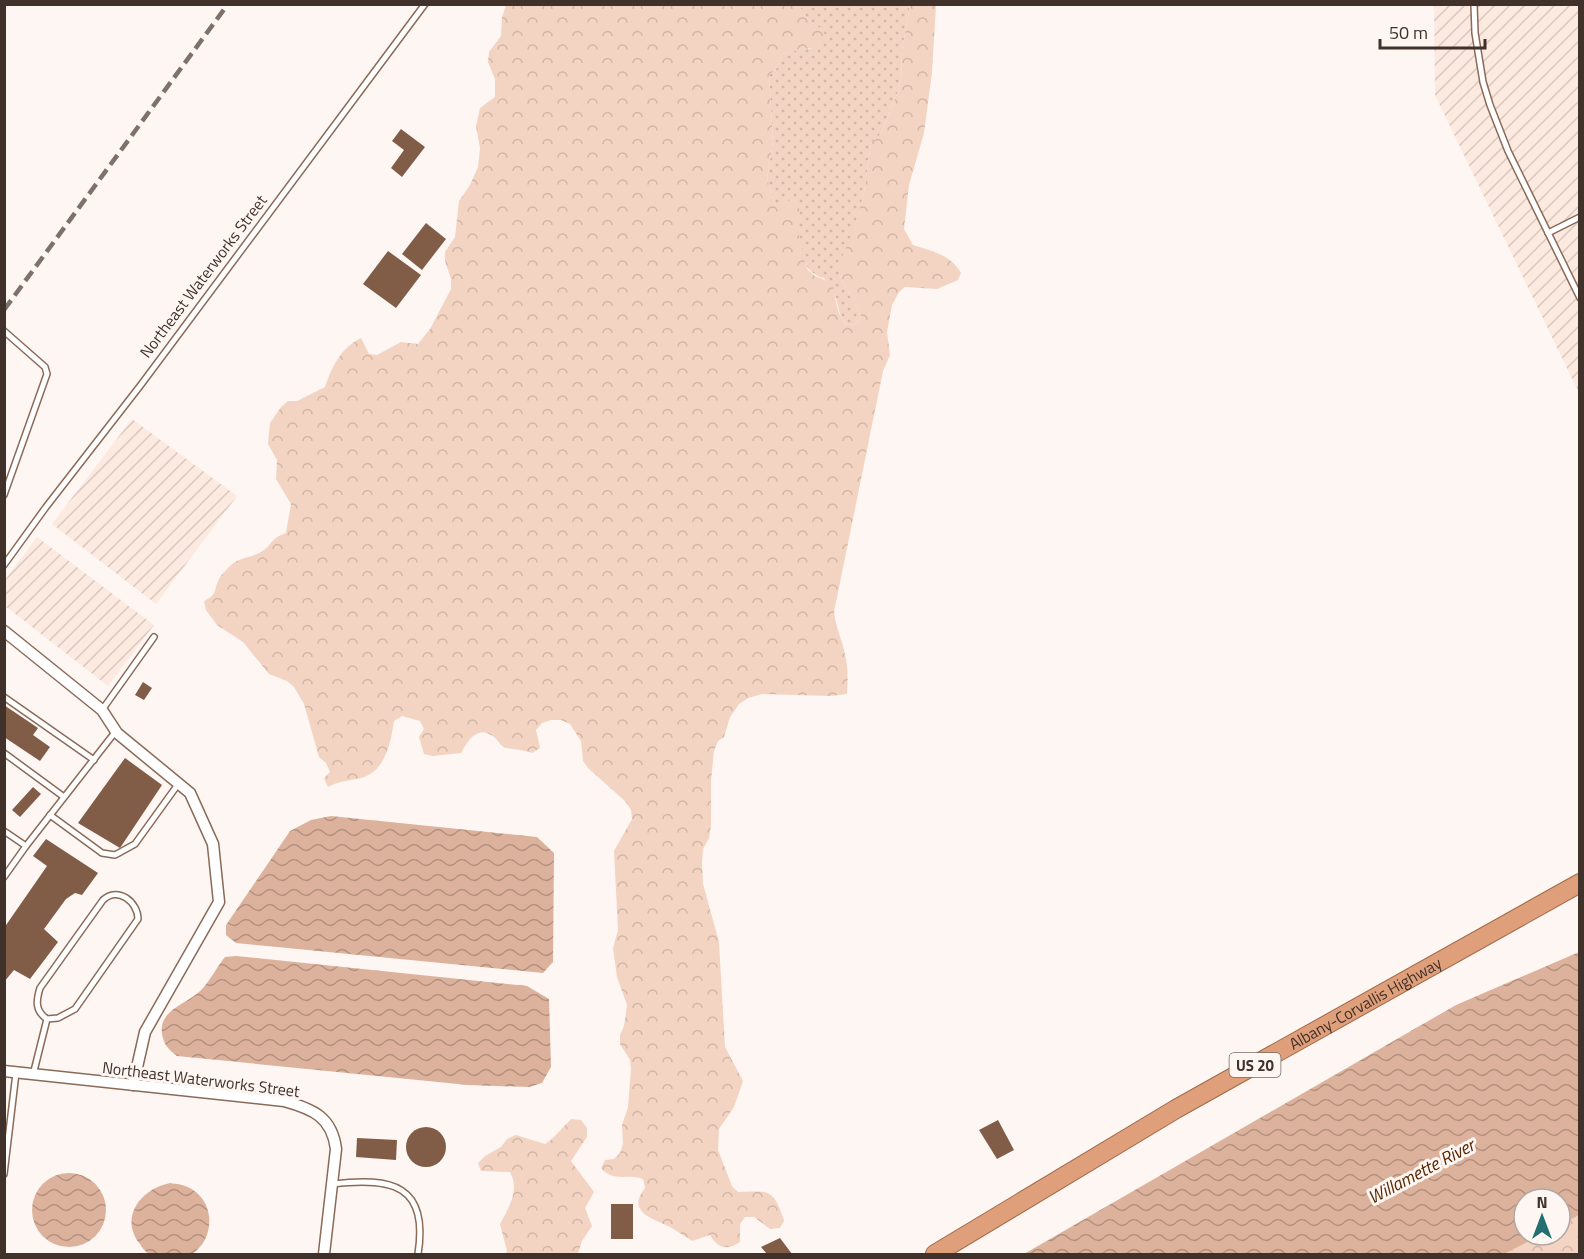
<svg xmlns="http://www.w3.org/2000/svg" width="1584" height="1259" viewBox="0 0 1584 1259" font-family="'Titillium Web',sans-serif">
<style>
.industrial{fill:url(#industrial-furrows)}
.grass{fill:url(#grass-dots)}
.forest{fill:url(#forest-crowns)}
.water{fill:url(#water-waves)}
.building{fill:#815d48}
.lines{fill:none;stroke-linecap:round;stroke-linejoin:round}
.service-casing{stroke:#8a6a58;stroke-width:8}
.minor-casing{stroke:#8a6a58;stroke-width:13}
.trunk-casing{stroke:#a26948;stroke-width:20}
.service{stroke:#fff;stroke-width:5}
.minor{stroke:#fff;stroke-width:10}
.trunk{stroke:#de9f7a;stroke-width:18}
.rail{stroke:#7e716b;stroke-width:4.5;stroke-dasharray:12 6;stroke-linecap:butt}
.labels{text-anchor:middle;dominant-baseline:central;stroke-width:6;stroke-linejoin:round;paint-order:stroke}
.shield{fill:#fef6f2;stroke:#796c66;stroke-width:1.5}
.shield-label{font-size:15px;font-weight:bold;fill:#40312a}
.street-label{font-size:16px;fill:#40312a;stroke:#fef6f2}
.water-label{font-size:18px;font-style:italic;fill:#5a2702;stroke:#fef6f2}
</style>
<defs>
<pattern id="industrial-furrows" width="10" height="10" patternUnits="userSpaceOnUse" patternTransform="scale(1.5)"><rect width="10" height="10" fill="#fce9df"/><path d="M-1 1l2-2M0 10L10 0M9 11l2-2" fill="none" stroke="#d9c8c0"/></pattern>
<pattern id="grass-dots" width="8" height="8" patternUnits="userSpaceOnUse" patternTransform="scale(1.5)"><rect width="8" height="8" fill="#f3d3c1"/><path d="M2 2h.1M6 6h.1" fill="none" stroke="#d1b6a6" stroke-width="1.8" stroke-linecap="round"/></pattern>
<pattern id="forest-crowns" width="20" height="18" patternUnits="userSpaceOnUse" patternTransform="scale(1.5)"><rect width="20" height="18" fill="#f3d3c1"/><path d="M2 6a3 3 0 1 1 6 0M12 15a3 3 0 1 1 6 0" fill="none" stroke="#d1b6a6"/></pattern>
<pattern id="water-waves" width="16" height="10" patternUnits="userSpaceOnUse" patternTransform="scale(1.5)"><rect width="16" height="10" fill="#dcb29c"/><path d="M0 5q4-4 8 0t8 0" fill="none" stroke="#b4917f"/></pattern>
</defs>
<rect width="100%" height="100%" fill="#fef6f2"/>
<g class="industrial">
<polygon points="1434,5 1579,5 1579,393 1435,95"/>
<polygon points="132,419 237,496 156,604 52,524"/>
<polygon points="37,537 154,625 108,686 5,606 5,580"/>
</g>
<path class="grass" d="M800 5H910L902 50 901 80 898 91 884 127 879 136 871 143 864 193 852 238 839 274 861 316 857 324 847 325C839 317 840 312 837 302 836 294 828 285 824 278 795 272 799 231 799 207L785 204 775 206 767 178 773 142 769 75 776 69 782 54 801 49H811L824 31C813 23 803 18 800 5Z"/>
<g class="forest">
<path d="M506 5H800C803 18 813 23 824 31L825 40 820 48 801 49 782 54 776 69 769 75 773 142 767 178 775 206 793 199 799 207V235L805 263 808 270 815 276 832 283C836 297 836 315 847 325L857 324 861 316 839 274V264L854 229 864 193 871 143 879 136 884 127 898 91 901 80 902 50 910 5H936L932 72 924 133 909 185 904 229 913 245C932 251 951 255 961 273L958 280 937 289 905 287 899 292 892 305 887 332 890 355 883 371 834 612C835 625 841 637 844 650 848 664 848 679 847 694L831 696 762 694 748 698 739 704 730 717 724 737 718 741 714 751 711 781V825L709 838 703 849 702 863 703 884 719 942 725 1047 743 1081 734 1107 719 1129 718 1150 732 1186 738 1192C769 1191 773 1188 784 1220L780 1228 770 1229 754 1217H745L740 1224V1242C727 1251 717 1248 710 1235L692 1241C684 1236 676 1230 668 1226 650 1218 627 1211 645 1188L643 1179C626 1173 614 1183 601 1168L605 1160 614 1159 620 1153 623 1144 622 1125 628 1107 631 1069 630 1060 620 1044V1035L624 1026 627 1005 617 977 613 948 618 930 614 851 632 819 631 810 625 801 589 769 583 761 581 741 570 724 561 720H551L542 723 536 730 540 748 532 753C523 749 512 750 504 747 500 745 497 739 494 737 478 724 468 740 461 753L433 756 424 754 419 737 424 729 420 721 402 716 394 721C391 741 386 769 364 777 352 781 340 780 328 787L324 778 330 772 326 763 319 757 304 704 294 687 287 681 269 674 243 642 217 625 206 610 204 601C218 594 213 591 219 579 221 575 227 569 231 565 240 557 251 558 261 552 272 546 269 539 286 533L291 504 276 479 277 460 268 444 270 423 281 407 288 401H297L325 387C333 365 340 349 361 338L369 354 377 355 401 342 418 344 430 329 451 289V279L445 261V252L455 237 459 201 470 185 478 167 480 148 476 126 480 108 495 97V79L488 62 489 52 501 36 502 17Z"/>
<path d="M571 1119 581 1120 587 1128V1137L571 1161 594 1192 585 1208 592 1226 582 1241 578 1254H506L507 1251 500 1224C509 1207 520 1190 510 1172L481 1171 478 1163 485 1156 501 1147 507 1139 516 1135 545 1144 552 1139Z"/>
<polygon points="1579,1213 1579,1254 1500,1254 1538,1235 1560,1235 1560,1224"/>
</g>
<g class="water">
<polygon points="331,816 537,837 554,853 553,962 543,973 236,943 226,935 226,925 290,831 311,820"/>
<polygon points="1579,952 1579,1215 1560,1225 1560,1199 1524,1199 1524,1235 1541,1235 1504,1254 1024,1254 1456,1005"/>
<path d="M236 956 527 986 549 999 551 1067 542 1083 529 1087 468 1085 177 1056C168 1049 164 1045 162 1034 158 1009 189 1004 203 988 211 979 217 967 225 957Z"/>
<circle cx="69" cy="1210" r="37"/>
<path d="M170 1183C178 1184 186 1185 193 1190 216 1205 214 1240 192 1254 181 1255 159 1257 150 1254 145 1252 142 1248 140 1244 119 1217 141 1189 170 1183Z"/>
</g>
<g class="building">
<polygon points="401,129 425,147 402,177 391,168 404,150 392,141"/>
<polygon points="426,223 446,239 422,270 402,254"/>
<polygon points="388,251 421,275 396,308 363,284"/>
<polygon points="143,682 152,688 144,700 135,695"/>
<polygon points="4,705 38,728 33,735 50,747 40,761 4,737"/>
<polygon points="125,758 162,785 120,848 78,823"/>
<polygon points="33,787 41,794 20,817 12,810"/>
<polygon points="46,839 98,873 82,895 75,893 66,899 44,929 58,942 30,979 14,970 4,982 4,928 47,866 33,856"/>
<polygon points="998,1120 1014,1150 997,1159 979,1130"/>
<circle cx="426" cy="1147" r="20"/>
<polygon points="357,1138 397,1140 396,1160 356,1157"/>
<rect x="611" y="1204" width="22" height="35"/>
<polygon points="780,1238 792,1254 767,1254 761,1247"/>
</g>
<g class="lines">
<defs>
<g id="service">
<polyline points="1474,4 1475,33 1483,82 1490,105 1508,151 1580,298"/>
<polyline points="1548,233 1580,217"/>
<polyline points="4,331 45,367 47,374 4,495"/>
<polyline points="4,565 46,507 140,386 425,4"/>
<polyline points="4,697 94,760"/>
<polyline points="102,710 154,637"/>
<polyline points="4,753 64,797"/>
<polyline points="50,815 102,853 115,855 135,844 179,783"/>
<polyline points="4,831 26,846 4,877"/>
<polyline points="26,846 116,731"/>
<path d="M33 1075 47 1019C35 1011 36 1001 40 988L103 900C118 886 138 902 138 919L75 1009 58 1018 47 1019"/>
<polyline points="4,1174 16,1073"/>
<path d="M333 1184C392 1177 429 1185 418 1254"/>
</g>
<g id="minor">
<polyline points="4,631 102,710 117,733 190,793 213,844 219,902 145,1032 133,1085"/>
<path d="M4 1071 284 1101C313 1109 332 1117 336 1149L324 1254"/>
</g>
<g id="trunk">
<path id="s1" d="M935 1254 1176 1109 1580 883"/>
</g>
</defs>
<use href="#service" class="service-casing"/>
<use href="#minor" class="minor-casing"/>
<use href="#trunk" class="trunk-casing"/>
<use href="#service" class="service"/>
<use href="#minor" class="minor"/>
<use href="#trunk" class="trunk"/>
<polyline class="rail" points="4,310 228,4"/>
</g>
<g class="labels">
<rect class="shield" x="1229.5" y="1053" width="51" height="24" rx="4.5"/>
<g class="shield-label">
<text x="1255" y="1065">US 20</text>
</g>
<g class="street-label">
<text transform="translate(203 276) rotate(-53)">Northeast Waterworks Street</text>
<text stroke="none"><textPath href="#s1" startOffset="498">Albany-Corvallis Highway</textPath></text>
<text transform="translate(201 1079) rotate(7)">Northeast Waterworks Street</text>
</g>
<g class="water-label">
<text transform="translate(1421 1171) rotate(-28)">Willamette River</text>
</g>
</g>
<rect width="1584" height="1259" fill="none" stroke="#40312a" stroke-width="12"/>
<g transform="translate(1542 1217)"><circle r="28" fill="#fef6f2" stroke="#b2a7a2" stroke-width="1.5"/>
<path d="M0-4.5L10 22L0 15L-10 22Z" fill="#226e72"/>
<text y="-9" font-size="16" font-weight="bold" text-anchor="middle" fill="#40312a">N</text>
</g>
<path d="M1380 39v9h105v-9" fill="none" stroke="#40312a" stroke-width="3"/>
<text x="1389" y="39" font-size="18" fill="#40312a" stroke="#fef6f2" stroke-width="4.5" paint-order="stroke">50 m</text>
</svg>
